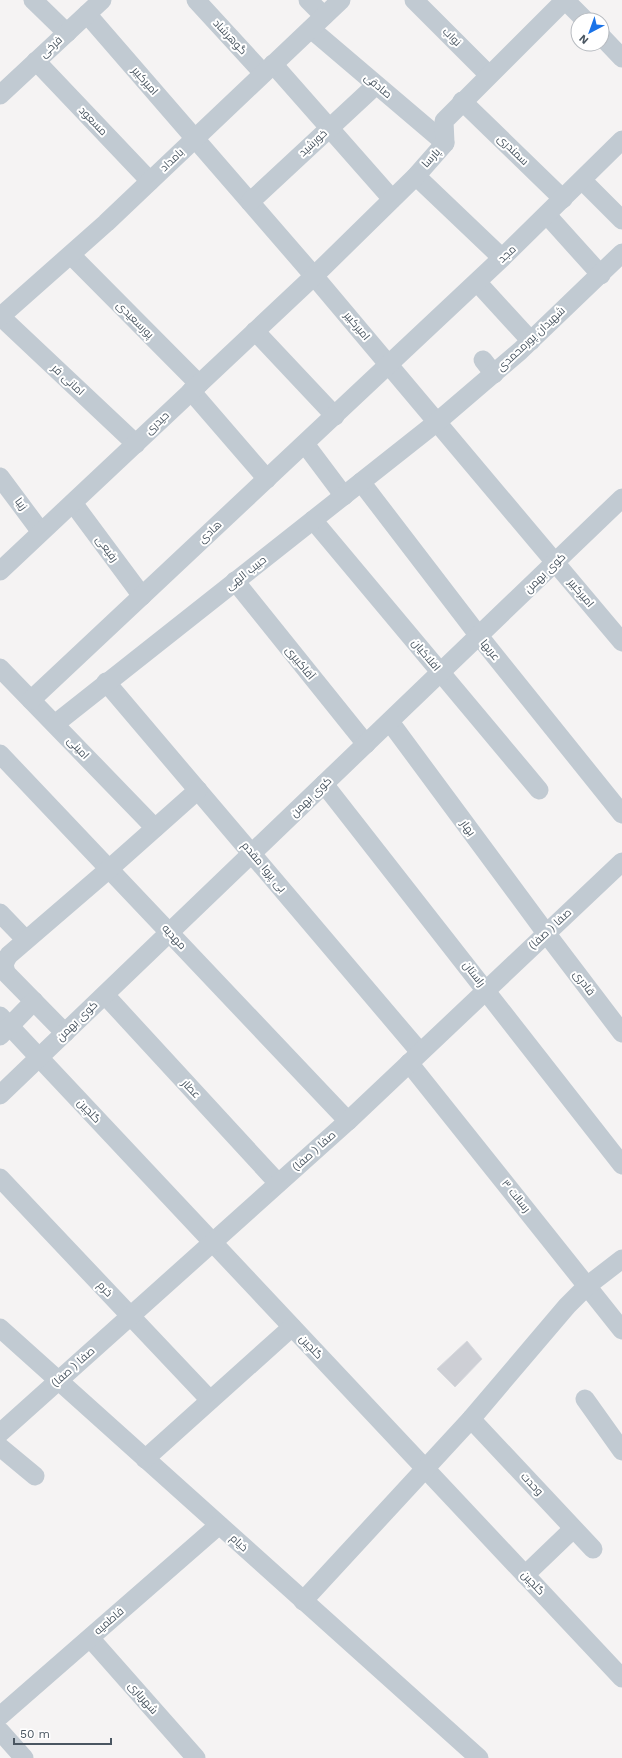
<svg xmlns="http://www.w3.org/2000/svg" width="622" height="1758" viewBox="0 0 622 1758" font-family="'Work Sans',Cairo,sans-serif">
<style>
.building{fill:#cdcfd5;stroke:#d7d9de}
.lines{fill:none;stroke-linecap:round;stroke-linejoin:round}
.minor{stroke:#c1cad2;stroke-width:19}
.labels{text-anchor:middle;dominant-baseline:central;stroke-width:4;stroke-linejoin:round;paint-order:stroke}
.street-label{font-size:11px;fill:#4a5661;stroke:#fff}
</style>
<rect width="100%" height="100%" fill="#f5f3f3"/>
<polygon class="building" points="467,1341 482,1359 455,1387 437,1369"/>
<g class="lines">
<g class="minor">
<polyline points="33,0 67,33"/>
<polyline points="196,0 263,73"/>
<polyline points="308,0 324,16"/>
<polyline points="414,0 489,75"/>
<polyline points="565,0 585,20"/>
<polyline points="87,14 314,276 622,642"/>
<polyline points="311,29 445,143"/>
<polyline points="602,37 622,58"/>
<polyline points="36,61 150,181"/>
<polyline points="273,64 392,199"/>
<polyline points="0,95 102,0"/>
<polyline points="462,101 563,199"/>
<polyline points="416,176 502,258"/>
<polyline points="582,180 622,220"/>
<polyline points="250,202 376,85"/>
<polyline points="547,215 601,275"/>
<polyline points="71,255 199,384"/>
<polyline points="477,282 531,341"/>
<polyline points="0,316 136,444"/>
<polyline points="0,317 106,223 341,0"/>
<polyline points="255,331 335,416"/>
<polyline points="483,360 494,374"/>
<polyline points="191,391 267,479"/>
<polyline points="305,444 344,496"/>
<polyline points="0,477 41,532"/>
<polyline points="361,482 479,636 622,814"/>
<polyline points="73,503 142,596"/>
<polyline points="313,520 539,790"/>
<polyline points="0,571 314,276 416,176 445,143 444,121 565,0"/>
<polyline points="235,581 366,744"/>
<polyline points="0,668 155,828"/>
<polyline points="106,682 420,1052"/>
<polyline points="31,700 502,258 622,140"/>
<polyline points="390,722 546,933 622,1033"/>
<polyline points="55,724 437,422 520,351 622,253"/>
<polyline points="0,754 348,1121"/>
<polyline points="324,784 622,1165"/>
<polyline points="0,913 26,940"/>
<polyline points="105,995 278,1183"/>
<polyline points="0,1016 622,1678"/>
<path d="M65 1033 7 974C3 966 4 962 9 955L109 869 198 790"/>
<polyline points="0,1036 34,1001"/>
<polyline points="409,1063 622,1330"/>
<polyline points="0,1095 622,498"/>
<polyline points="0,1178 210,1400"/>
<polyline points="0,1328 479,1758"/>
<polyline points="585,1399 622,1451"/>
<polyline points="471,1419 593,1549"/>
<polyline points="0,1433 348,1121 622,862"/>
<polyline points="0,1447 35,1476"/>
<polyline points="145,1459 292,1327"/>
<polyline points="525,1575 573,1529"/>
<polyline points="303,1601 471,1419 567,1306 587,1286 622,1259"/>
<polyline points="90,1638 196,1758"/>
<polyline points="0,1716 219,1525"/>
<polyline points="0,1731 24,1758"/>
</g>
</g>
<g class="labels">
<g class="street-label">
<text transform="translate(230 37) rotate(47)">گوهرشاد</text>
<text transform="translate(452 37) rotate(45)">نواب</text>
<text transform="translate(51 47) rotate(-43)">فرخی</text>
<text transform="translate(145 81) rotate(49)">امیرکبیر</text>
<text transform="translate(378 86) rotate(40)">صادقی</text>
<text transform="translate(93 121) rotate(46)">مسعود</text>
<text transform="translate(313 143) rotate(-43)">خورشید</text>
<text transform="translate(513 150) rotate(44)">سمندری</text>
<text transform="translate(431 158) rotate(-48)">پارسا</text>
<text transform="translate(172 160) rotate(-44)">بامداد</text>
<text transform="translate(507 254) rotate(-43)">مجد</text>
<text transform="translate(135 320) rotate(45)">پورسعیدی</text>
<text transform="translate(357 326) rotate(50)">امیرکبیر</text>
<text transform="translate(531 339) rotate(-43)">شهیدان پورمحمدی</text>
<text transform="translate(68 380) rotate(43)">امانی فر</text>
<text transform="translate(157 423) rotate(-43)">حیدری</text>
<text transform="translate(21 504) rotate(53)">زیبا</text>
<text transform="translate(210 532) rotate(-43)">هادی</text>
<text transform="translate(107 549) rotate(53)">رفیعی</text>
<text transform="translate(246 573) rotate(-38)">حبیب الهی</text>
<text transform="translate(545 573) rotate(-44)">کوی بهمن</text>
<text transform="translate(581 593) rotate(50)">امیرکبیر</text>
<text transform="translate(490 650) rotate(51)">عربها</text>
<text transform="translate(426 655) rotate(50)">افلاکیان</text>
<text transform="translate(300 663) rotate(51)">آقاکبیری</text>
<text transform="translate(78 748) rotate(46)">امینی</text>
<text transform="translate(311 797) rotate(-44)">کوی بهمن</text>
<text transform="translate(468 828) rotate(54)">بهار</text>
<text transform="translate(264 867) rotate(50)">بی پروا مقدم</text>
<text transform="translate(550 929) rotate(-43)">صفا ( صفا)</text>
<text transform="translate(174 937) rotate(47)">مهدیه</text>
<text transform="translate(474 974) rotate(52)">راستان</text>
<text transform="translate(584 983) rotate(53)">قادری</text>
<text transform="translate(77 1021) rotate(-44)">کوی بهمن</text>
<text transform="translate(191 1089) rotate(47)">عطار</text>
<text transform="translate(89 1111) rotate(47)">گلچین</text>
<text transform="translate(314 1151) rotate(-42)">صفا ( صفا)</text>
<text transform="translate(516 1196) rotate(51)">رسالت ۳</text>
<text transform="translate(105 1289) rotate(47)">خرم</text>
<text transform="translate(311 1347) rotate(47)">گلچین</text>
<text transform="translate(73 1367) rotate(-42)">صفا ( صفا)</text>
<text transform="translate(532 1484) rotate(47)">وحدت</text>
<text transform="translate(239 1543) rotate(42)">خیام</text>
<text transform="translate(533 1583) rotate(47)">گلچین</text>
<text transform="translate(109 1621) rotate(-41)">فاطمیه</text>
<text transform="translate(143 1698) rotate(49)">شهریاری</text>
</g>
</g>
<g transform="translate(590 32) rotate(221)"><circle r="19" fill="#ffffff" stroke="#b7bbc0"/>
<path d="M0-3L7 15L0 10L-7 15Z" fill="#1a73e8"/>
<text y="-6" font-size="11" font-weight="bold" text-anchor="middle" fill="#4a5661">N</text>
</g>
<path d="M14 1738v6h97v-6" fill="none" stroke="#4a5661" stroke-width="2"/>
<text x="20" y="1738" font-size="12" fill="#4a5661" stroke="#ffffff" stroke-width="3" paint-order="stroke">50 m</text>
</svg>
